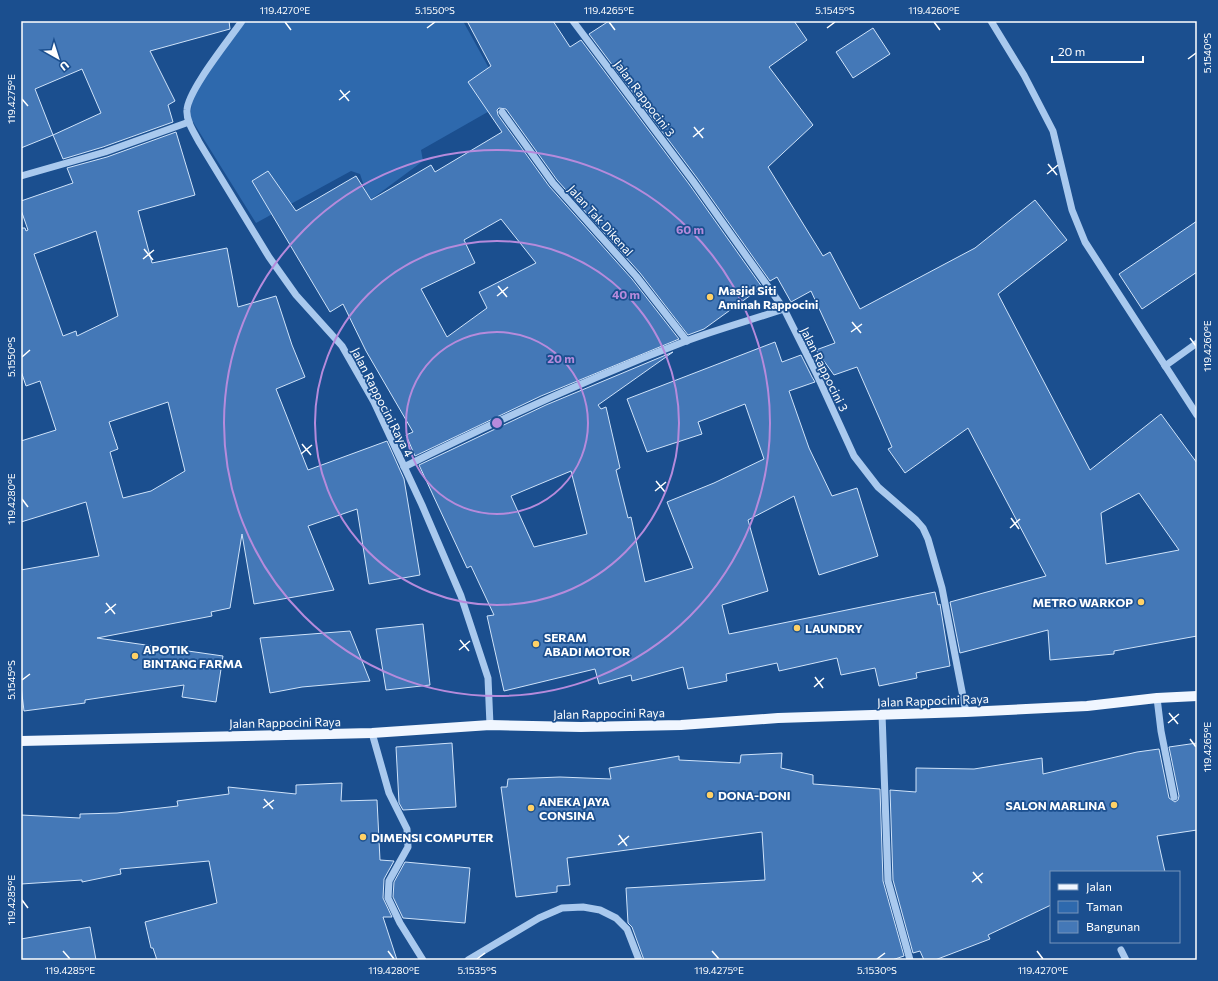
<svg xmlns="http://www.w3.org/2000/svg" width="1218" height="981" viewBox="0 0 1218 981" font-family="Commissioner,sans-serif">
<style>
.green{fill:#2e69ad}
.building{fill:#4478b7;stroke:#cfe3fa;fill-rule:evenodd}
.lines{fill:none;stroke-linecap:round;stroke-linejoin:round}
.minor{stroke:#a9c9ee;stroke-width:7}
.major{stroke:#f0f6ff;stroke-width:10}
.ticks{fill:none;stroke:#fff;stroke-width:1.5}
.ring{fill:none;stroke:#b68bdc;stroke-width:2}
.poi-dot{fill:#ffd166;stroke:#1b4f8f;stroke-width:1.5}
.labels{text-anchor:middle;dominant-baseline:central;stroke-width:3.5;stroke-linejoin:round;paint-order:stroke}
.street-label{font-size:12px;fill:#fff;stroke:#1b4f8f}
.poi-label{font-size:12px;font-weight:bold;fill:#fff;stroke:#1b4f8f;text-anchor:start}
.centre{fill:#b68bdc;stroke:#1b4f8f;stroke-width:2}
.ring-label{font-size:12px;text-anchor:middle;font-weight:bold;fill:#b68bdc;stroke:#1b4f8f;stroke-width:3.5;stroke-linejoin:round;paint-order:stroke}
.neatline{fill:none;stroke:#fff;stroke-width:1.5}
.ticks-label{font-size:10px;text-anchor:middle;fill:#fff}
</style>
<rect width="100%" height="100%" fill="#1b4f8f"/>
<polygon class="green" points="245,21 463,21 507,101 421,150 423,161 369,201 360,174 351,171 256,223 190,117 194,89"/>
<g class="building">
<path d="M21 21H229L230 29 150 51 175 101 168 105 173 122 103 147 63 159 53 135 21 148ZM82 69 101 113 53 135 35 89Z"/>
<path d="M467 21H553L570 47 581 40 689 184 762 287 704 329 688 335 640 273 557 180 506 109 499 108 497 110 498 115 549 186 632 279 679 339 541 396 415 456 406 435 413 432 366 351 343 304 330 312 252 181 268 171 296 211 356 176 371 200 431 165 435 172 502 132 468 82 491 66ZM501 219 536 263 479 292 487 308 447 337 421 289 475 263 464 240Z"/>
<path d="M609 21H794L807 40 769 67 813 125 768 167 823 256 830 252 860 309 975 248 1035 200 1067 240 998 294 1090 470 1161 414 1197 463V636L1114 651V654L1050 660 1048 630 960 653 950 602 1046 576 968 428 905 473 888 449 892 447 857 367 834 375 816 350 835 343 811 291 791 302 777 277 770 281 697 178 589 34ZM1139 493 1179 550 1106 564 1101 513Z"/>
<polygon points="873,28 890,54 853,78 836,52"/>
<path d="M176 132 195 195 138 211 152 263 227 248 238 307 276 296 292 345 305 377 276 389 308 470 387 441 404 479 420 575 369 584 357 509 308 526 334 590 254 604 242 534 230 608 211 612 212 616 97 638 223 656 216 702 182 697 184 685 85 700V703L24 711 21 686V570L99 556 86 502 21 522V441L56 430 40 381 26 386 21 371V228H25L26 231 28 230 21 210V201L73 183 67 168 107 157ZM96 231 118 316 77 336 76 331 63 336 34 254ZM168 402 185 471 151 491 123 498 110 452 118 449 109 422Z"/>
<polygon points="1197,221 1197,272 1142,309 1119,274"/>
<path d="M775 342 782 362 801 355 812 377 815 382 789 391 809 448 832 496 857 488 878 556 819 575 794 496 748 520 768 591 722 605 729 634 935 592 938 605 940 604 950 666 916 673 917 678 879 686 875 668 841 675 837 658 779 671 777 663 726 674 727 681 688 689 683 667 632 681 631 675 599 684 595 669 504 691 487 616 494 615 471 566 467 568 419 465 546 405 673 352 598 405 601 409 606 407 620 468 616 470 628 518 631 517 645 582 693 568 667 502 714 483 764 459 745 404 698 422 702 434 647 452 627 399ZM571 471 587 534 534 547 511 496Z"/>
<polygon points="423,624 430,685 386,690 376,629"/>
<polygon points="350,631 370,681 302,687 270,693 260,638"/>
<polygon points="452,743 456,807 403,810 399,803 396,747"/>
<polygon points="1197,743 1197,830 1157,836 1165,872 1051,872 1051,905 988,935 990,939 935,960 924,960 920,951 913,953 893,880 890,790 916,792 916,768 974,769 1042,758 1043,774 1137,752 1159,749 1169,798 1175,802 1178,800 1179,796 1169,747"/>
<polygon points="782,753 781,768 813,775 813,784 880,789 883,881 904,956 892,960 644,960 632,927 628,923 626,888 765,880 762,832 567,858 570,885 557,886 557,892 516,897 501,787 507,787 508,779 560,777 611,779 609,768 679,756 679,760 740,763 741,755"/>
<polygon points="342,783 341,801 377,800 380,860 394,861 384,879 383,898 392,917 383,917 397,960 157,960 153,948 151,948 145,922 217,903 209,861 120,869 121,874 82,882 82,880 21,884 21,815 80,818 80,814 117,813 178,806 177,801 229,794 228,787 296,794 296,785"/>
<polygon points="405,862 470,868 465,923 403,918 393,897 394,882"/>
<polygon points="90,927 96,960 21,960 21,939"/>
</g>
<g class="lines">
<g class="minor">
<path d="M242 21C229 40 188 90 187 110 186 121 194 132 199 142L269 257 296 295 342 346 374 402 422 505 461 596 488 678 490 725"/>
<polyline points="573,21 693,181 784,309 817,375 854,456 878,487 916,520 923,528 928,539 942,588 966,712"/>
<polyline points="991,21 1024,75 1053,131 1072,210 1085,242 1197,415"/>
<polyline points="502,112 553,183 636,276 687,341"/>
<polyline points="21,176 105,152 189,122"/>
<polyline points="1165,366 1197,343"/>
<path d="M404 467C496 421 590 378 686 341 718 329 751 320 784 309"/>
<polyline points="1157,698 1161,731 1174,797"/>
<polyline points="882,714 888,881 910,960"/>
<polyline points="372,733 389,793 407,829 408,847 389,881 388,898 400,923 423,960"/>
<polyline points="1121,950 1126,960"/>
<polyline points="468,960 539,918 562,908 583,907 600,910 616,918 627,929 639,960"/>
</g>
<polyline class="major" points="21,741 372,733 490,725 581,727 681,725 778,718 966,712 1087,706 1157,698 1197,696"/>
</g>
<path class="ticks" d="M285 22 291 30M609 22 615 30M934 22 940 30M427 28 435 22M827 28 835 22M1188 59 1196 53M340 90 349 101M22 99 28 106M339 100 350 91M694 127 703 138M693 137 704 128M1048 164 1057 175M1047 174 1058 165M144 249 153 260M143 259 154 250M498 286 507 297M497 296 508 287M852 322 861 333M851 332 862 324M1190 338 1196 346M22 357 30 350M302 444 311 455M301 454 312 445M656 481 665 492M655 491 666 482M22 499 28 507M1011 518 1019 529M1010 528 1020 519M106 603 115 614M105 613 116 604M460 640 469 651M459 650 470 641M815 677 823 688M22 680 30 674M814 687 824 678M1169 713 1178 724M1168 723 1179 714M1190 739 1196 747M264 799 273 809M263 808 274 800M619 835 627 846M618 845 629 836M973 872 982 883M972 882 983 873M22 900 28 908M63 951 70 959M388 951 394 959M712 951 719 959M1037 951 1043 959M477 959 485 953M877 959 885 953"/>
<g class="ring">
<circle cx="497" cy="423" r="91"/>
<circle cx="497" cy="423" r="182"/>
<circle cx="497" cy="423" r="273"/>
</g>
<g class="poi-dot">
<circle cx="710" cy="297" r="4"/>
<circle cx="1141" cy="602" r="4"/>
<circle cx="797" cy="628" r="4"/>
<circle cx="536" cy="644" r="4"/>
<circle cx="135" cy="656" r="4"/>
<circle cx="710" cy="795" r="4"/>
<circle cx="1114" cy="805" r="4"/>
<circle cx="531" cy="808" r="4"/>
<circle cx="363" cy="837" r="4"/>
</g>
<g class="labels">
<g class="street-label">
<text transform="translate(645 98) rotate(53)">Jalan Rappocini 3</text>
<text transform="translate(601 220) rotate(48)">Jalan Tak Dikenal</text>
<text transform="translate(825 369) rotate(64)">Jalan Rappocini 3</text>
<text transform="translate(383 402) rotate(63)">Jalan Rappocini Raya 4</text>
<text transform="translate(933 700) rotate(-2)">Jalan Rappocini Raya</text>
<text transform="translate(609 713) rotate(-1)">Jalan Rappocini Raya</text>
<text transform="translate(285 722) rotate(-1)">Jalan Rappocini Raya</text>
</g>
<g class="poi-label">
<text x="718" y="290">Masjid Siti<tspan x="718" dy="14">Aminah Rappocini</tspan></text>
<text x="1133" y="602" text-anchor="end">METRO WARKOP</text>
<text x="805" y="628">LAUNDRY</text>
<text x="544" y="637">SERAM<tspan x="544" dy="14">ABADI MOTOR</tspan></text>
<text x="143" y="649">APOTIK<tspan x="143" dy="14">BINTANG FARMA</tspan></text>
<text x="718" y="795">DONA-DONI</text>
<text x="539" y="801">ANEKA JAYA<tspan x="539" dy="14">CONSINA</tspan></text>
<text x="1106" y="805" text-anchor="end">SALON MARLINA</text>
<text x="371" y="837">DIMENSI COMPUTER</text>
</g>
</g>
<circle cx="497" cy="423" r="6" class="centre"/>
<g class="ring-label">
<text x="690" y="234">60 m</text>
<text x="626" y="299">40 m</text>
<text x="561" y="363">20 m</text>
</g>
<rect width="1218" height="981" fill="none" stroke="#1b4f8f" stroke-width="44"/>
<rect x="1050" y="871" width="130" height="72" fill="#1b4f8f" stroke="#7695bc"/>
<rect x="1058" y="884" width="20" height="6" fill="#f0f6ff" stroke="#7695bc"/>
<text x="1086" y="891" font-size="12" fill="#ffffff">Jalan</text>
<rect x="1058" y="901" width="20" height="12" fill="#2e69ad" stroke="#7695bc"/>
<text x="1086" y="911" font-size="12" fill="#ffffff">Taman</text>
<rect x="1058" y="921" width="20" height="12" fill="#4478b7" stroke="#7695bc"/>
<text x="1086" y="931" font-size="12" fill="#ffffff">Bangunan</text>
<g transform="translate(58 58) rotate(141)" stroke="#1b4f8f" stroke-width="3" paint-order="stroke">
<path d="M0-3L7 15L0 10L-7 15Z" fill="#ffffff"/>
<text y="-6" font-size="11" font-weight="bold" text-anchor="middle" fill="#ffffff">U</text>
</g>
<path d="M1052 56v6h91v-6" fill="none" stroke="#ffffff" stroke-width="2"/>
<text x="1058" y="56" font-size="12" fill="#ffffff" stroke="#1b4f8f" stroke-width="3" paint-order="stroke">20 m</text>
<rect x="22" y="22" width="1174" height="937" class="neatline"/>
<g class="ticks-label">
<text x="285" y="14">119.4270°E</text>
<text x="435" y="14">5.1550°S</text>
<text x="609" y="14">119.4265°E</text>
<text x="835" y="14">5.1545°S</text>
<text x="934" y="14">119.4260°E</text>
<text transform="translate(1207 53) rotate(-90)" y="4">5.1540°S</text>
<text transform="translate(11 99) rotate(-90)" y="4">119.4275°E</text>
<text transform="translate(1207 346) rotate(-90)" y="4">119.4260°E</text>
<text transform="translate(11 357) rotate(-90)" y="4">5.1550°S</text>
<text transform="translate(11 499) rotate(-90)" y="4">119.4280°E</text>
<text transform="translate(11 680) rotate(-90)" y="4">5.1545°S</text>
<text transform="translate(1207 747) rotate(-90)" y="4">119.4265°E</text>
<text transform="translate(11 900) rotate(-90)" y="4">119.4285°E</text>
<text x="70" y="974">119.4285°E</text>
<text x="394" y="974">119.4280°E</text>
<text x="477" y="974">5.1535°S</text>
<text x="719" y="974">119.4275°E</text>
<text x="877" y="974">5.1530°S</text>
<text x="1043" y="974">119.4270°E</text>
</g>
</svg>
